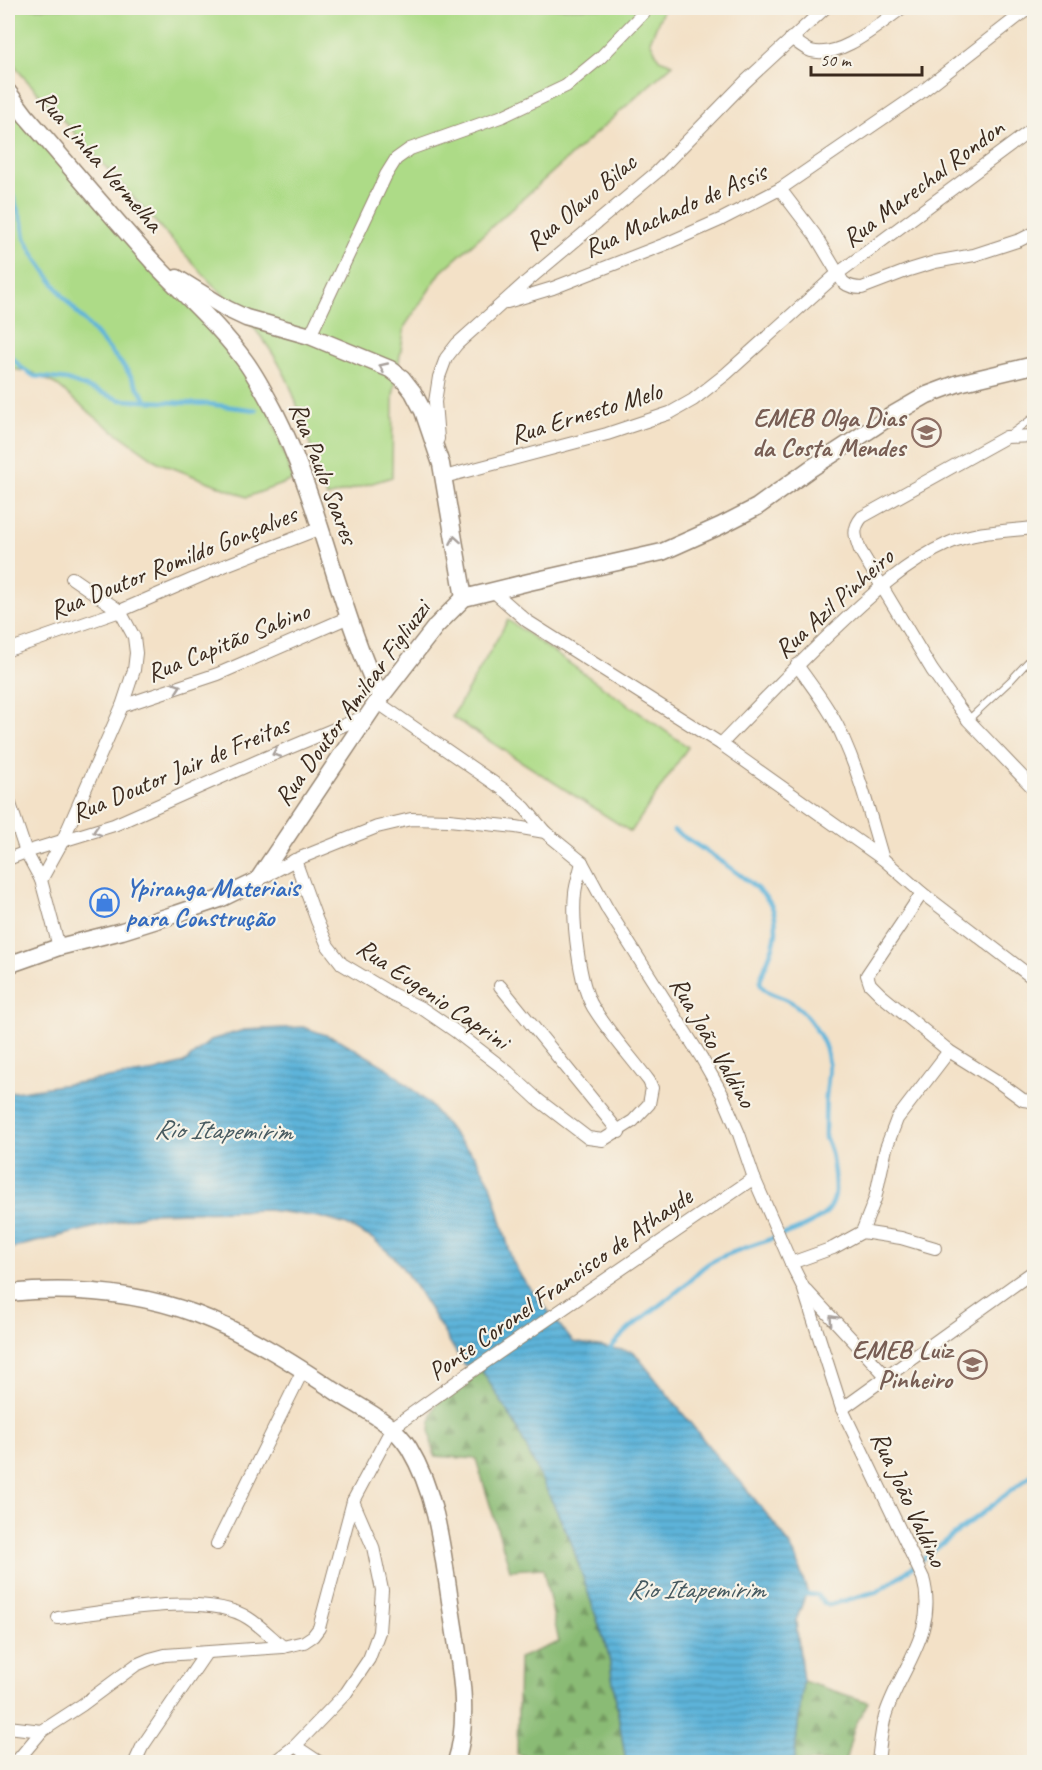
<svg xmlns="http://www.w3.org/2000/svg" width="1042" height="1770" viewBox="0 0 1042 1770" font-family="Caveat,sans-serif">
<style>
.grass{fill:#addb87;stroke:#748252;stroke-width:1.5}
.forest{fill:url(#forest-firs);stroke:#627249;stroke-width:1.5}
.water{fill:url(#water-rules);stroke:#4c6f7c;stroke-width:1.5}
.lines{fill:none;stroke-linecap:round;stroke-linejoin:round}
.stream{stroke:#5db4da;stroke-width:4.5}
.lane-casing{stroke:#978672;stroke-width:8}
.street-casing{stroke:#978672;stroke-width:14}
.secondary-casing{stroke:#978672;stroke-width:19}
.lane{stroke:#fff;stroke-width:6}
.street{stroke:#fff;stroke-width:12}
.secondary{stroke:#fff;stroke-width:16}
.oneway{stroke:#a79f9a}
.labels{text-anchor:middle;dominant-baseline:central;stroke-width:4.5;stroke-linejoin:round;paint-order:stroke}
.street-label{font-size:26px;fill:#3b2a1e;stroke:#f7f3e8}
.education-label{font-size:26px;font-weight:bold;fill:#785e54;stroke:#f7f3e8;text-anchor:end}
.shop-label{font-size:26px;font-weight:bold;fill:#366cbe;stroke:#f7f3e8;text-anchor:start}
.water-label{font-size:27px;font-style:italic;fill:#475a60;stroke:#f7f3e8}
</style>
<defs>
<pattern id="forest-firs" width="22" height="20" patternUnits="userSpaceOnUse" patternTransform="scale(1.5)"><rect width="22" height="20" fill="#8abb74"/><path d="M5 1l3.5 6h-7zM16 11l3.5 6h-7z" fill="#72985f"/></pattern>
<pattern id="water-rules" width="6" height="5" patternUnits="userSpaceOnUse" patternTransform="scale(1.5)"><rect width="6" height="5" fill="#5db4da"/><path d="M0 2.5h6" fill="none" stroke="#4e93b0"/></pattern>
</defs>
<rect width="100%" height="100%" fill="#f7f3e8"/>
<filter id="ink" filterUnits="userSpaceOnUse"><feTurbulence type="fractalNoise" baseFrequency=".0167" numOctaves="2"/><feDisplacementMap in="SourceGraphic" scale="12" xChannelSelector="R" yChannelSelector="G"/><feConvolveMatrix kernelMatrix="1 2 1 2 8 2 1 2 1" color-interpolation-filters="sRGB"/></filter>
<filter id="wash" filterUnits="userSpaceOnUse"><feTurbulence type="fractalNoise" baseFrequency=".008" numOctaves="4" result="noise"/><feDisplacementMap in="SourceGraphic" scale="24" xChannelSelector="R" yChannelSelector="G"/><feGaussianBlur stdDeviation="1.35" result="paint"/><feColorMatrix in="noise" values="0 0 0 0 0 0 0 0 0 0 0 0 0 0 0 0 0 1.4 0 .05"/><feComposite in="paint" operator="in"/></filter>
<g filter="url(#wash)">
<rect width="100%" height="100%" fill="#f3e1c7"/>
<g class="grass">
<path d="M8 8H664L650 41 659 59 673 64 441 272 405 326 393 396 392 477 327 497C314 460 304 422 290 386 273 346 243 312 211 283L22 75 8 56Z"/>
<polygon points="8,99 193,302 265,395 293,480 247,497 158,462 100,421 55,384 33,373 8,368"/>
<polygon points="508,620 688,747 631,832 452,717"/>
</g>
<g class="forest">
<path d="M481 1369 515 1424 570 1539 608 1652 626 1762H543L517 1754 519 1658 559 1642 543 1568 510 1570 476 1459 435 1456C429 1439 427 1415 439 1401 447 1391 471 1377 481 1369Z"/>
<polygon points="803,1681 868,1702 854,1728 845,1762 794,1762"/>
</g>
<polygon class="water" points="303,1027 340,1040 389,1069 428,1103 457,1138 476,1158 491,1184 512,1260 522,1278 573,1342 634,1352 718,1458 740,1481 784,1536 795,1555 807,1591 796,1621 803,1681 794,1762 626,1762 608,1652 570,1539 515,1424 481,1369 464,1365 414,1284 396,1259 373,1239 347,1225 319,1217 268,1210 152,1213 8,1249 8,1093 156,1071 184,1063 211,1040 244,1030"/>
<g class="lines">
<g class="stream">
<polyline points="8,183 23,225 25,238 36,258 62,295 126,369 147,401"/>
<polyline points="8,353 22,368 34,376 67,380 121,400 208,404 256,410"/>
<path d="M608 1352C623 1329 659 1307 680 1289 691 1281 699 1268 711 1262 738 1246 816 1231 830 1208 837 1198 835 1184 834 1173 832 1160 832 1149 825 1138 825 1124 825 1110 826 1096 827 1084 830 1071 828 1058 826 1041 808 1014 794 1004 783 995 764 996 760 982 764 965 775 949 776 932 776 925 775 912 771 905 759 883 697 845 674 831"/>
<polyline points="800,1594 817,1595 824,1603 829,1605 878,1591 902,1575 1034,1473"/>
</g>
</g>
</g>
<g filter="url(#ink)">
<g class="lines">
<defs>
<g id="lane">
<polyline points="1009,435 1034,417"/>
<polyline points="968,720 1011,680 1034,655"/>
</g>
<g id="street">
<path d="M791 38C797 42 803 48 811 51 841 59 879 24 902 8"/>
<path d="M780 189 815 235 843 282C849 287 855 288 862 288L909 270 935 262 974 255 1020 240 1034 233"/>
<polyline points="507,302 553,288 668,243 720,220 780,189 920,93 1029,8"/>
<polyline points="310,336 386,175 396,159 410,149 503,116 566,86 600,58 648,8"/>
<path d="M1034 436 1006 437 862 517C852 529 855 537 860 550L932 670 949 694 968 720 1034 789"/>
<polyline points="438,439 435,402 439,377 446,358 457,344 526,282 657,172 745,82 825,8"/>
<polyline points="444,477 607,434 670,413 693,400 726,374 837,274 1034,128"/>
<polyline points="493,591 527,621 721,744 883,859 922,893 1034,979"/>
<polyline points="8,650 120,611 226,565 321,528"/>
<path d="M797 665C814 689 833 713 844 740 861 778 871 819 883 859"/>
<polyline points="377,702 507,792 525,808 545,832"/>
<polyline points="122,706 218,674 349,617"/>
<path d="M721 744C758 706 795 667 833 631 869 597 904 563 949 543 975 531 1007 531 1034 528"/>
<polyline points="8,798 26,852 41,880 59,947"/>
<polyline points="8,859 26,852 114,825 260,760 368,715"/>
<path d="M295 860 317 921 328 946 342 964 392 994 423 1009 455 1031 508 1072 537 1099 588 1138 603 1140 633 1121 649 1104 652 1088 649 1081C631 1057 609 1033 593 1007 579 984 572 920 575 893 576 883 580 872 582 862"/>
<path d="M260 879 295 860 377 827 411 819 449 820 516 827 545 832 582 862 608 910 701 1057 722 1094 739 1134 754 1178 791 1263 803 1287 842 1409 923 1578C938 1631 902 1666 886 1713 881 1729 880 1746 878 1762"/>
<polyline points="41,880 62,842 122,706 134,670 136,653 134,637 120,611 72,578"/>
<polyline points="922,893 867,975 870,984 881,995 949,1051 997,1081 1023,1100 1031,1101 1034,1100"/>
<polyline points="500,986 619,1132"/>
<polyline points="862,1232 875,1199 886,1148 897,1119 949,1051"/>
<polyline points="791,1263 833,1248 862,1232 901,1238 935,1248"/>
<polyline points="806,1290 887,1377"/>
<polyline points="842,1409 1034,1271"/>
<polyline points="217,1544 303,1370"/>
<path d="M58 1618C107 1612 206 1591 248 1618 261 1626 272 1638 283 1647"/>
<polyline points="8,1727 42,1731"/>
<polyline points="295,1746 319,1762"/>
<polyline points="16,1762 42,1731 82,1705 136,1665 150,1659 165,1655 283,1647 304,1642 313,1636 319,1628 353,1501 392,1428 462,1378 754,1178"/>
<polyline points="135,1762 142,1747 206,1653"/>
<polyline points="274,1762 295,1746 346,1693 369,1659 379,1632 382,1590 373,1547 353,1501"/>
</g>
<g id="secondary">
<path d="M8 92 26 116C69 165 111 216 155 264 185 296 219 325 245 361 256 376 266 395 275 412 321 503 337 606 381 698"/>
<polyline points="177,278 227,309 246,318 310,336 390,369 402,378 413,392 423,411 441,464 464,598"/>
<polyline points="8,965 59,947 122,931 176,914 220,899 257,881 377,702 436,626 464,598 529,582 662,552 720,526 757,507 810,469 894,414 927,395 959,383 1034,365"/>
<path d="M8 1293C70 1287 136 1292 196 1314 246 1333 293 1363 338 1393 363 1409 394 1423 409 1448 439 1498 443 1558 452 1614 459 1661 471 1716 456 1762"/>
</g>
</defs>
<use href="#lane" class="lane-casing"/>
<use href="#street" class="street-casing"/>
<use href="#secondary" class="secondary-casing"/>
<use href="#lane" class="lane"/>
<use href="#street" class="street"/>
<use href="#secondary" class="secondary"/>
</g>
<defs><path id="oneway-chevron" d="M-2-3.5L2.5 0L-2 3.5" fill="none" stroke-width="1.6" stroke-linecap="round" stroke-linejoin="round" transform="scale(1.5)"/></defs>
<g class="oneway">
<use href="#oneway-chevron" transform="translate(383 367) rotate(-155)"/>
<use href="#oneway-chevron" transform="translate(455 540) rotate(-100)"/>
<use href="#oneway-chevron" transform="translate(177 687) rotate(-19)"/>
<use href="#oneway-chevron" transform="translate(276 753) rotate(157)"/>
<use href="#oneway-chevron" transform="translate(97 831) rotate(162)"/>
<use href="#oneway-chevron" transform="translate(833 1319) rotate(-133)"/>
</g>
</g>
<defs>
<symbol id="school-ring" viewBox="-11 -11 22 22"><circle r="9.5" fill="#f7f3e8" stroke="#8d6e63" stroke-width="1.5"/><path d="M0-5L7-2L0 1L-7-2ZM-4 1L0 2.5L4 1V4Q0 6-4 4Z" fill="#8d6e63"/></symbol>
<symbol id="shop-ring" viewBox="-11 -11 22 22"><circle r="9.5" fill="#f7f3e8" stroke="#3f7fe0" stroke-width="1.5"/><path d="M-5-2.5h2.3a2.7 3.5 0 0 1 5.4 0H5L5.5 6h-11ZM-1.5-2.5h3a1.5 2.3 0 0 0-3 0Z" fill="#3f7fe0"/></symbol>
</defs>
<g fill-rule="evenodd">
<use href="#school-ring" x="910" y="416" width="33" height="33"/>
<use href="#shop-ring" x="88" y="886" width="33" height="33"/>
<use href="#school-ring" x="956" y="1348" width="33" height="33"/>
</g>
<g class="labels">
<g class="street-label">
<text transform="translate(100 161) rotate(49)">Rua Linha Vermelha</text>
<text transform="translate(923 183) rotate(-37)">Rua Marechal Rondon</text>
<text transform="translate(581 202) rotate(-40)">Rua Olavo Bilac</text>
<text transform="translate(675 210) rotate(-24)">Rua Machado de Assis</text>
<text transform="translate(586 413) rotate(-17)">Rua Ernesto Melo</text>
<text transform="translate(324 473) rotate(69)">Rua Paulo Soares</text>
<text transform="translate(173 562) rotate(-22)">Rua Doutor Romildo Gonçalves</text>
<text transform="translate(834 603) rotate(-42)">Rua Azil Pinheiro</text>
<text transform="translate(228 642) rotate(-22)">Rua Capitão Sabino</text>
<text transform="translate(352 703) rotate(-54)">Rua Doutor Amilcar Figliuzzi</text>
<text transform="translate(180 769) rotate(-23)">Rua Doutor Jair de Freitas</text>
<text transform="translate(433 994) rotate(34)">Rua Eugenio Caprini</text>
<text transform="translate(713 1042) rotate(60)">Rua João Valdino</text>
<text transform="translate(560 1284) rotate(-35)">Ponte Coronel Francisco de Athayde</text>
<text transform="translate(909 1499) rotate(65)">Rua João Valdino</text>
</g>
<g class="education-label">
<text x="905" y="417">EMEB Olga Dias<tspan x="905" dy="30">da Costa Mendes</tspan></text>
<text x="952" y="1349">EMEB Luiz<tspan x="952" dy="30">Pinheiro</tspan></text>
</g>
<g class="shop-label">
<text x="126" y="887">Ypiranga Materiais<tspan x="126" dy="30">para Construção</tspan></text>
</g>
<g class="water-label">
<text transform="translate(223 1130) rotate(1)">Rio Itapemirim</text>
<text x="696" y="1589">Rio Itapemirim</text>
</g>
</g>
<rect width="1042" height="1770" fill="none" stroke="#f7f3e8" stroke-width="30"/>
<path d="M811 66v9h111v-9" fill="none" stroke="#3b2a1e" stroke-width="3"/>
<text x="820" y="66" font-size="18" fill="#3b2a1e" stroke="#f7f3e8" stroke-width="4.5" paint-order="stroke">50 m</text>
</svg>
